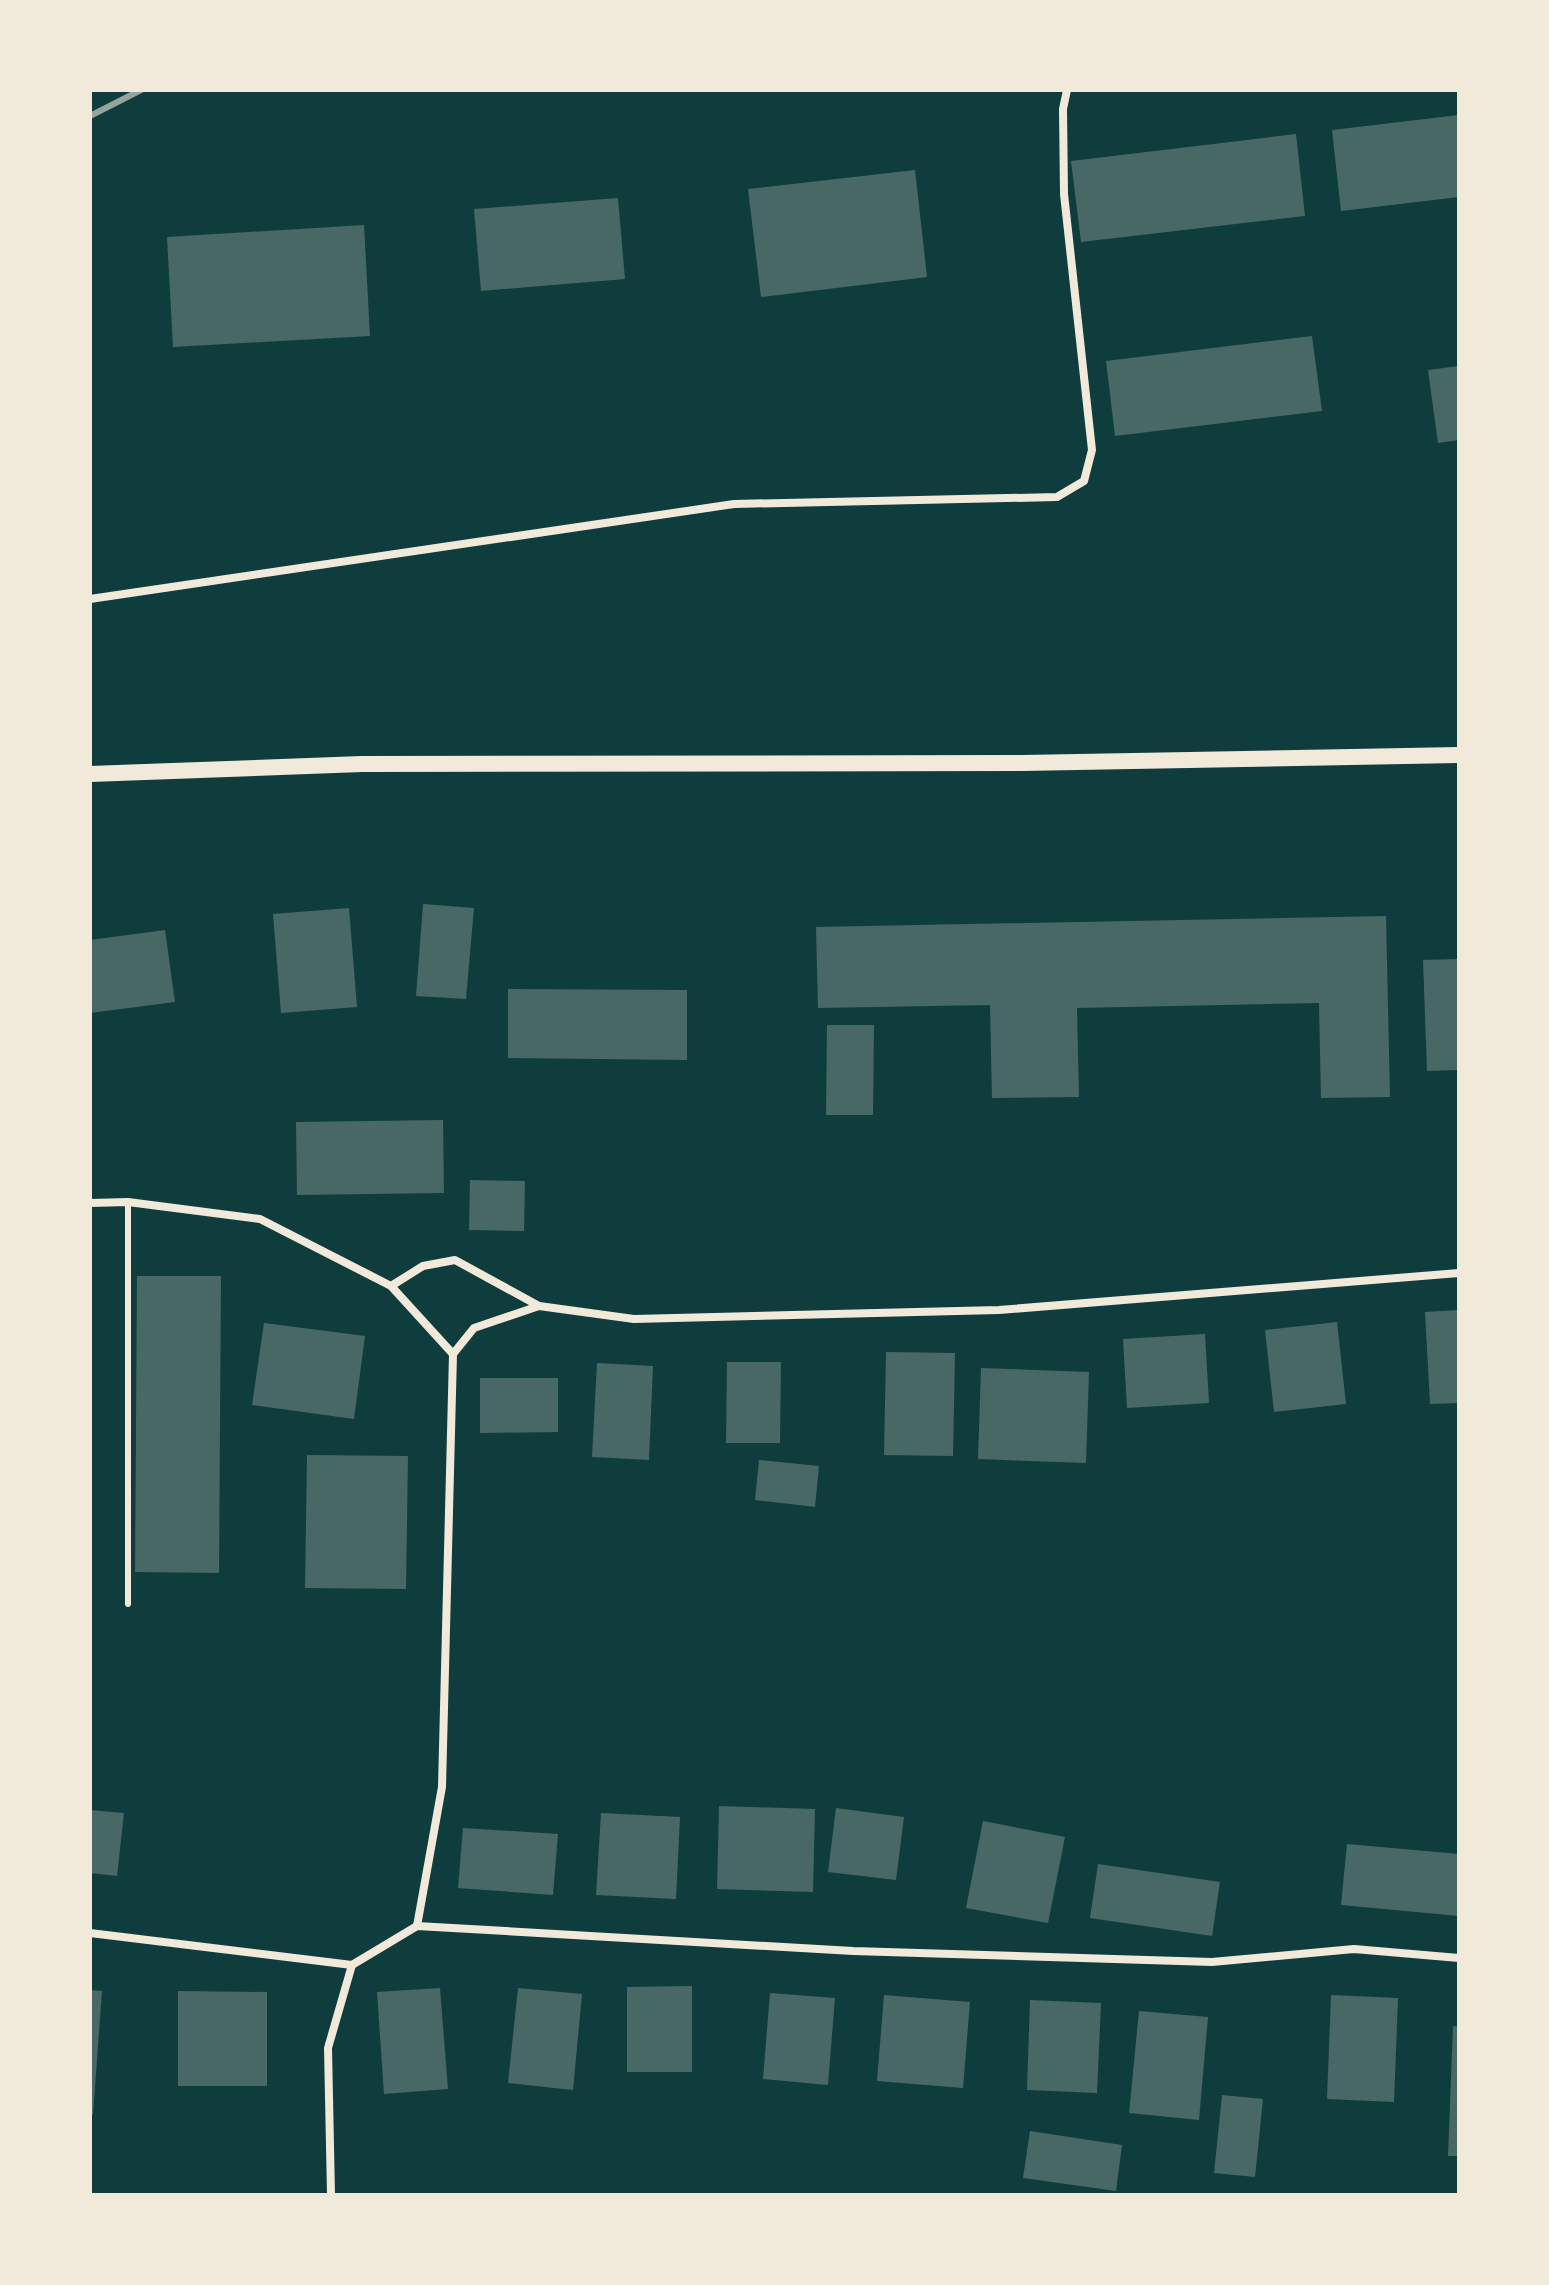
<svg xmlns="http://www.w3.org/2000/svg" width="1549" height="2285" viewBox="0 0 1549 2285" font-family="Literata,serif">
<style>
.building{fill:#486865}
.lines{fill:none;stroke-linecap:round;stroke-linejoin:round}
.service{stroke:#f1e9da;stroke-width:6}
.minor{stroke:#f1e9da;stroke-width:8}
.secondary{stroke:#f1e9da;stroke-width:16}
.rail{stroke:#97a49c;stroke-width:6}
</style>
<rect width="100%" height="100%" fill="#0f3d3e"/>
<g class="building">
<polygon points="1459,115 1459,197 1341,211 1332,130"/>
<polygon points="1296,134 1305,216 1081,242 1071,161"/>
<polygon points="915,170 927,277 761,297 748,189"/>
<polygon points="618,198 625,279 481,291 474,209"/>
<polygon points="364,225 370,336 173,347 167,237"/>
<polygon points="1312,336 1322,411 1115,436 1106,361"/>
<polygon points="1459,366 1459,440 1438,443 1428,370"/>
<polygon points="423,904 474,908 466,999 416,996"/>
<polygon points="349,908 357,1007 281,1013 273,914"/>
<polygon points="1386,916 1390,1097 1321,1098 1319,1003 1077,1008 1079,1097 992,1098 990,1005 818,1008 816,927"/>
<polygon points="165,930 175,1002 90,1013 90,940"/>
<polygon points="1459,959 1459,1070 1427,1071 1423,960"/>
<polygon points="508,989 687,990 687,1060 508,1058"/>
<polygon points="827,1025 874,1025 873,1115 826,1115"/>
<polygon points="443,1120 444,1193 297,1195 296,1122"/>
<polygon points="470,1180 525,1181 524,1231 469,1230"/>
<polygon points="137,1276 221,1276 219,1573 135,1572"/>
<polygon points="1459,1310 1459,1403 1430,1404 1425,1312"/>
<polygon points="1337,1322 1346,1404 1274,1412 1265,1330"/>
<polygon points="264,1323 365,1336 354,1419 252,1405"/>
<polygon points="1205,1334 1209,1403 1127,1408 1123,1339"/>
<polygon points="886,1352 955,1353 953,1456 884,1455"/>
<polygon points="727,1362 781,1362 780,1443 726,1443"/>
<polygon points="597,1363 653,1366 649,1460 592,1457"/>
<polygon points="981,1368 1089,1372 1086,1463 978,1459"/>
<polygon points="480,1378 558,1378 558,1432 480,1433"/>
<polygon points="307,1455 408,1456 406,1589 305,1588"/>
<polygon points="759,1460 819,1466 815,1507 755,1500"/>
<polygon points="719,1806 815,1809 813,1892 717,1889"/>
<polygon points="836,1808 904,1817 896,1880 828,1872"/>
<polygon points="90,1810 124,1813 117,1876 90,1873"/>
<polygon points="601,1813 680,1817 676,1899 596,1895"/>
<polygon points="983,1821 1065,1837 1048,1923 966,1908"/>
<polygon points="463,1828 558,1834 553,1895 458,1888"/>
<polygon points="1347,1844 1459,1854 1459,1916 1341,1905"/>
<polygon points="1098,1864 1220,1882 1212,1936 1090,1918"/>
<polygon points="692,1986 692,2072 627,2072 627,1987"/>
<polygon points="440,1988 448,2089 384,2094 377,1992"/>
<polygon points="518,1988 582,1994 573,2090 508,2083"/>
<polygon points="90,1990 102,1991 93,2115 90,2114"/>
<polygon points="178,1991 267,1992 267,2086 178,2086"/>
<polygon points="770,1993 835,1998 828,2085 763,2079"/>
<polygon points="884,1995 970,2002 963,2088 877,2081"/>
<polygon points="1331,1995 1398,1998 1394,2102 1327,2099"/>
<polygon points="1030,2000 1101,2003 1097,2093 1027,2090"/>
<polygon points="1139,2011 1208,2017 1199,2120 1129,2113"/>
<polygon points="1453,2026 1459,2027 1459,2156 1448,2156"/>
<polygon points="1222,2095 1263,2099 1255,2177 1214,2173"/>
<polygon points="1030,2131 1122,2145 1116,2191 1023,2178"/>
</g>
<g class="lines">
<polyline class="service" points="128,1202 128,1604"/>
<g class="minor">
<polyline points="90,599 734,504 1057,497 1084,481 1092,450 1064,194 1063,109 1067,90"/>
<polyline points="90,1203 128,1202 260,1219 391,1286 423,1266 455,1260 539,1306 634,1319 999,1310 1459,1273"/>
<polyline points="391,1286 453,1354"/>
<polyline points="417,1926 442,1787 453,1354 474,1328 539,1306"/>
<polyline points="90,1933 352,1965 417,1926 853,1951 1212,1962 1354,1949 1459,1958"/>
<polyline points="331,2195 328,2048 352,1965"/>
</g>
<polyline class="secondary" points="90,774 362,764 1022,763 1459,755"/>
<polyline class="rail" points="90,116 141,90"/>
</g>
<rect width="1549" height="2285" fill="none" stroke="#f1e9da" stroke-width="184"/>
</svg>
